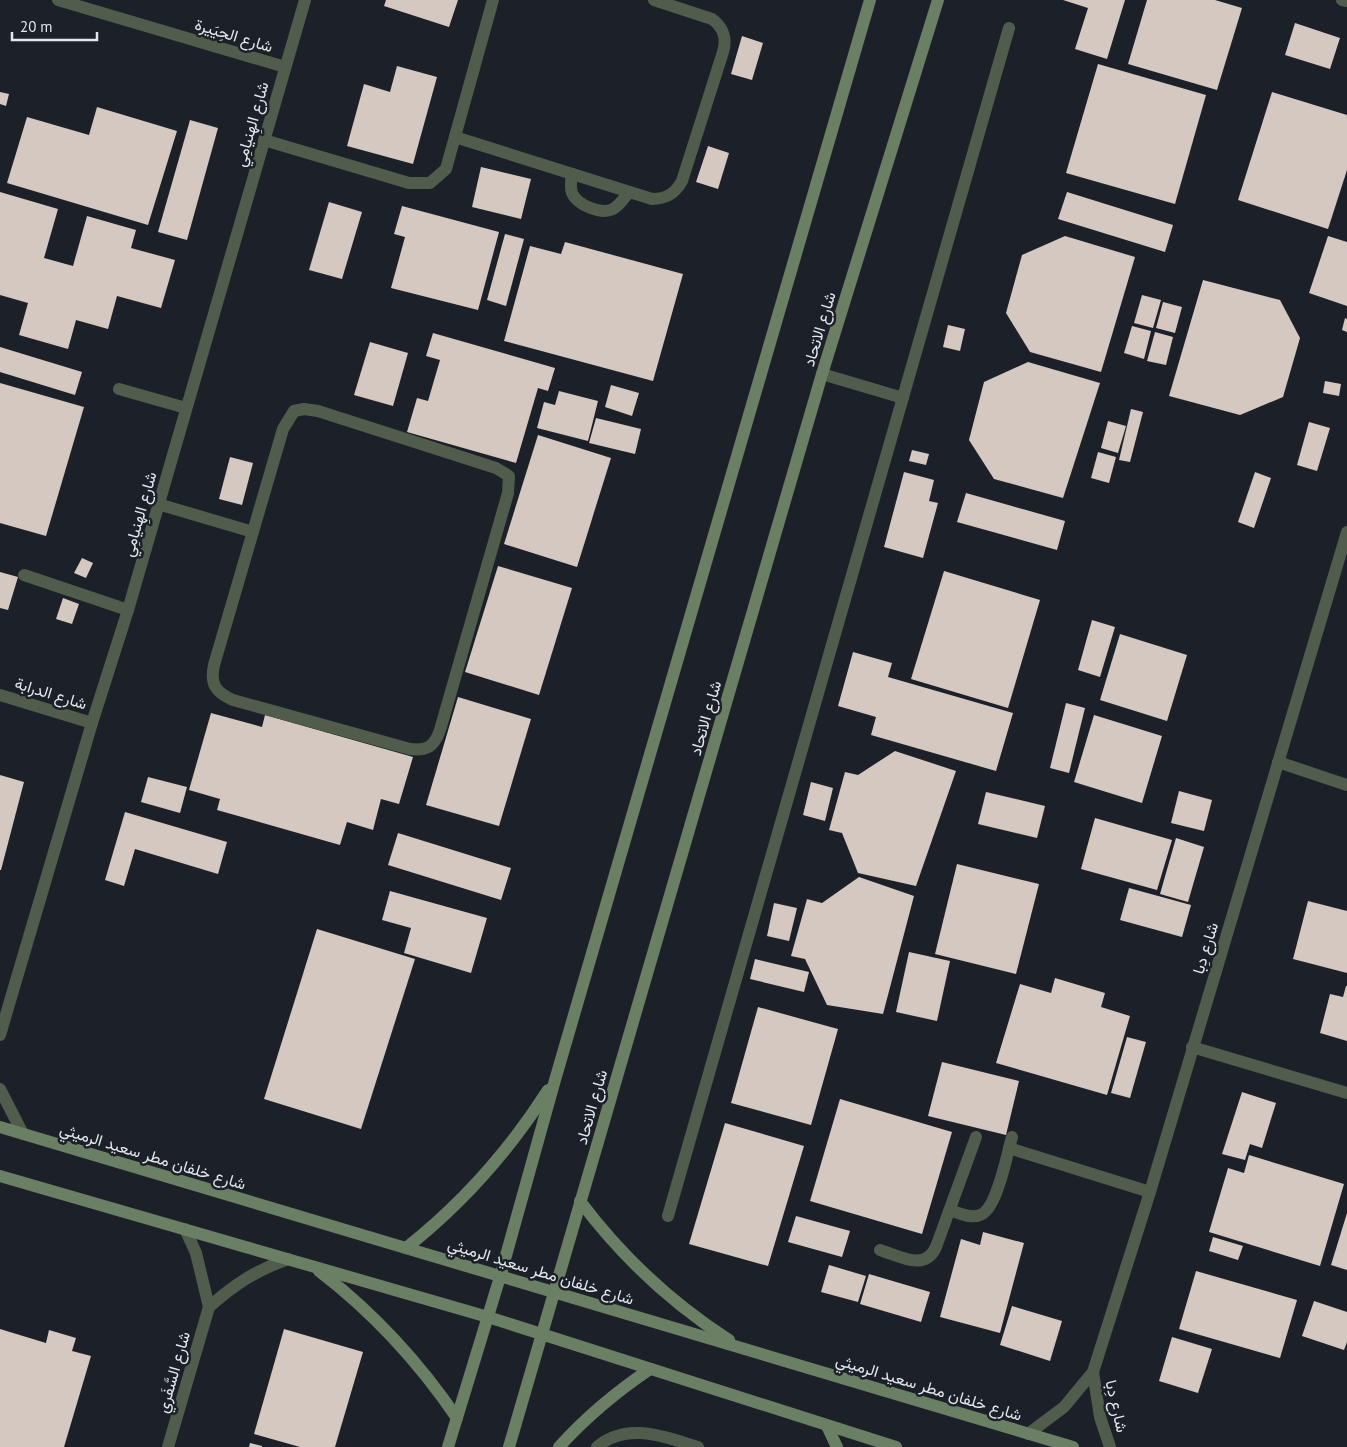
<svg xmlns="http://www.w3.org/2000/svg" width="1347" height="1447" viewBox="0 0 1347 1447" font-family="'PT Sans',Vazirmatn,sans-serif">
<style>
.building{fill:#d5c8c1}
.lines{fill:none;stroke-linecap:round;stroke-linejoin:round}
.lane{stroke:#505d4c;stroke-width:12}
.street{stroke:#505d4c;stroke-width:12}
.secondary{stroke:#6b7f64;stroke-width:12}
.labels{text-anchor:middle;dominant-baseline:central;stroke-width:5;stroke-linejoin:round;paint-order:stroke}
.street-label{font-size:16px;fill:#e3e6ec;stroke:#1c2129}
</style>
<rect width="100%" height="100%" fill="#1c2129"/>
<g class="building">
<polygon points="386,0 458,0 449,27 384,6"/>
<polygon points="1125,0 1107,59 1075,49 1088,8 1063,0"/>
<polygon points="1147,0 1215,0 1242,8 1217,90 1128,64"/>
<polygon points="1295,23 1340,38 1330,69 1285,55"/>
<polygon points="742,36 763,43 752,80 731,74"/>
<polygon points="1098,64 1206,95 1175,204 1066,173"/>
<polygon points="397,66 437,77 413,164 347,146 364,84 390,92"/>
<polygon points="0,92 9,94 6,106 0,104"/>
<polygon points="1272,92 1347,115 1347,170 1328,229 1238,200"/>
<polygon points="97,107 177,131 148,225 7,183 27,117 89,135"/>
<polygon points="190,120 218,128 187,240 158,232"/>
<polygon points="708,146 729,153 718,189 696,182"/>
<polygon points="481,167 531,179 521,219 472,207"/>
<polygon points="0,192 58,209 44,258 73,266 87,216 136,230 131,248 175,260 161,308 117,296 108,329 76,320 68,349 19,335 28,303 0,295"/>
<polygon points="1067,192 1173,225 1165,252 1058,219"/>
<polygon points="329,202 362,212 342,279 309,270"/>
<polygon points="402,206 499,232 478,310 391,288 405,237 394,234"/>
<polygon points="505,234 524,239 506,306 487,300"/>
<polygon points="1065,236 1135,257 1101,372 1030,352 1006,313 1022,255"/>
<polygon points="1328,236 1347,242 1347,306 1309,293"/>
<polygon points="565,242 683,274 653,381 504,341 530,246 561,254"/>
<polygon points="1203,280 1280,300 1300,338 1283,397 1240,415 1169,396"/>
<polygon points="1142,295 1161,300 1153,328 1134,323"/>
<polygon points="1163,302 1182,307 1175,333 1156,328"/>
<polygon points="1345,318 1347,319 1347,332 1342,330"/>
<polygon points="948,325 965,329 960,351 943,347"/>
<polygon points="1132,326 1151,331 1144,359 1124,353"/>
<polygon points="1155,332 1173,337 1166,365 1147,361"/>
<polygon points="433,333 555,368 548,391 538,388 516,463 407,432 417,398 428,401 440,360 426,356"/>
<polygon points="370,342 408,353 393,406 354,395"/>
<polygon points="0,347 82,372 75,395 0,372"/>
<polygon points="1028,362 1100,383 1063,498 994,479 969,440 984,382"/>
<polygon points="1325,381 1341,384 1339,396 1323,393"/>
<polygon points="0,383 84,407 46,536 0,523"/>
<polygon points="611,385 639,393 632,416 605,407"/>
<polygon points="559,391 598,401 588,441 537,428 544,402 555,405"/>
<polygon points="1131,409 1143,412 1130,462 1119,460"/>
<polygon points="596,418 641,429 635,454 589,443"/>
<polygon points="1108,421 1126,426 1118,453 1101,448"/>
<polygon points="1309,422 1330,428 1317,471 1297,465"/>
<polygon points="538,435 611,458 577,567 504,544"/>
<polygon points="912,450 929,454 926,465 909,461"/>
<polygon points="1098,452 1116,457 1109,483 1091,478"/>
<polygon points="230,457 253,463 242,505 219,499"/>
<polygon points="904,472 934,480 929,501 938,503 923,558 884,547"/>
<polygon points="1255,472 1271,478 1254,528 1238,522"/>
<polygon points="966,493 1065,521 1057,550 957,522"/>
<polygon points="82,558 93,563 86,578 74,573"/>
<polygon points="498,566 572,588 539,695 465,672"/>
<polygon points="944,571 1040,600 1008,708 911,679"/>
<polygon points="0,572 18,577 8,610 0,608"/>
<polygon points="63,598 79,604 72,624 56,619"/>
<polygon points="1092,620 1115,627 1100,677 1078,670"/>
<polygon points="1120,634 1187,655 1167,721 1100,700"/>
<polygon points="853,652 892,663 888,677 1013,713 996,771 871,735 876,717 838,706"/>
<polygon points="458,697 531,719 499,826 426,805"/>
<polygon points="1066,703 1085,708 1069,773 1050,768"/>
<polygon points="211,713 262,727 265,715 413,757 399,804 381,799 373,830 347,822 340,845 217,810 220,799 189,790"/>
<polygon points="1094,715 1162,736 1142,803 1074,782"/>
<polygon points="895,751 956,771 916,886 858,873 842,833 829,830 845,772 858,775"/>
<polygon points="0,775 24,782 1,870 0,870"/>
<polygon points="148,777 187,787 180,813 141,802"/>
<polygon points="811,782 833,788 825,821 803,815"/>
<polygon points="1179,791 1212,800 1204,831 1171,823"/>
<polygon points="986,792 1045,806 1037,838 978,824"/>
<polygon points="125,812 227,842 218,874 135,849 124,886 105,880"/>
<polygon points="1095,818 1172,840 1157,890 1081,869"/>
<polygon points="398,833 511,868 501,900 388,865"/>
<polygon points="1176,838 1204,847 1188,902 1160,894"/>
<polygon points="957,864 1039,884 1016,974 935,954"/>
<polygon points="859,877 914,896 883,1014 827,1005 805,959 791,956 807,899 822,903"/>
<polygon points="1129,888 1191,905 1182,937 1120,920"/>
<polygon points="390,891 487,918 471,973 404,953 411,928 382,920"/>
<polygon points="1308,901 1347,911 1347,973 1293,959"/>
<polygon points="774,903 797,908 789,941 767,936"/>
<polygon points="317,929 415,959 361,1129 264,1099"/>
<polygon points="909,952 950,961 937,1021 896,1012"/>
<polygon points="755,959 809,972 804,992 750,979"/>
<polygon points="1055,978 1105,993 1101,1007 1130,1016 1107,1095 996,1063 1020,984 1051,993"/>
<polygon points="1346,986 1347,986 1347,1041 1320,1033 1330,994 1343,997"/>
<polygon points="758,1007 838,1029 811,1125 731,1103"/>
<polygon points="1127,1037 1146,1042 1130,1098 1111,1093"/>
<polygon points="942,1062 1019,1081 1006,1135 928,1116"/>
<polygon points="1242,1092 1276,1103 1262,1148 1250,1144 1245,1160 1222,1154"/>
<polygon points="840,1099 952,1132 922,1234 810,1201"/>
<polygon points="725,1123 804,1146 768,1266 689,1244"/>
<polygon points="1249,1155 1344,1184 1320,1266 1209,1232 1228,1168 1244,1173"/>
<polygon points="1347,1213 1347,1270 1331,1265"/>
<polygon points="796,1216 850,1231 842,1257 788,1242"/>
<polygon points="983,1232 1024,1243 1000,1333 940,1317 961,1239 980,1245"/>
<polygon points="1213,1237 1243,1246 1238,1260 1209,1251"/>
<polygon points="829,1265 866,1276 858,1302 821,1292"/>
<polygon points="1196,1271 1297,1300 1280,1358 1179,1329"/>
<polygon points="869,1274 930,1292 921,1322 860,1304"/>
<polygon points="1314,1301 1347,1312 1347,1342 1344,1350 1302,1336"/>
<polygon points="1012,1306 1062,1321 1050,1361 1000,1345"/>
<polygon points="0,1329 46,1343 49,1330 76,1338 72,1351 91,1356 64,1447 0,1447"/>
<polygon points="284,1329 363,1352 335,1447 300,1447 254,1434"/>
<polygon points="1172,1337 1212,1349 1198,1393 1159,1381"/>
<polygon points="250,1443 262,1446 262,1447 249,1447"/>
</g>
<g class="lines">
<g class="lane">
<path d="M572 174C571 180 570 187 572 193 577 205 601 215 613 209 620 205 624 198 629 192"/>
<polyline points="822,374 903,398"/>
<polyline points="119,389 186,408"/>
<path d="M304 409 318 411 496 468 509 476 508 493 440 730C434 747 427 751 410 749L233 700C215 692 210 684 214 665L283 429 294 411Z"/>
<polyline points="158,504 253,532"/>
<polyline points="24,575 128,610"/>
<polyline points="1278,762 1347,785"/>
<polyline points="668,1216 1009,28"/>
<path d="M597 1447C627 1421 665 1437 698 1447"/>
</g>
<g class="street">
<polyline points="58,0 285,67"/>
<polyline points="1342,0 1347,1"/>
<path d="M455 137 652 199C666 199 675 194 682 181L723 52C727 38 724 28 712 19L654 0"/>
<polyline points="264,140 409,183 430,183 446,169 493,0"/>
<polyline points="0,695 92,723"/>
<polyline points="0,1035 92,723 128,610 305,0"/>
<polyline points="1192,1047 1347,1093"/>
<polyline points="0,1089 23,1134"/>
<polyline points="1009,1148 1150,1192"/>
<path d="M950 1210C959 1213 971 1219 980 1215 997 1210 1007 1154 1012 1137"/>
<path d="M880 1250C899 1256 925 1272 936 1247L976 1137"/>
<path d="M209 1307C235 1284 255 1271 288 1259"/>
<polyline points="1093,1372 1100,1417 1110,1447"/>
<polyline points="1028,1434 1064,1407 1093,1372 1150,1192 1347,532"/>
<polyline points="168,1447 209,1307 196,1253 185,1229"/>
</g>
<g class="secondary">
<polyline points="0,1127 1073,1447"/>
<polyline points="0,1176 488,1317 896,1447"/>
<path d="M580 1201C622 1257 670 1302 729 1340"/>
<path d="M406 1248C463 1203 509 1151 548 1090"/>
<path d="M319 1271C374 1313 418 1361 457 1418"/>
<polyline points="827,1426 837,1447"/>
<polyline points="448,1447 500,1277 555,1080 870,0"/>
<polyline points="509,1447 822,374 938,0"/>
<path d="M559 1447C587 1416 616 1392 650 1369"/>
</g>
</g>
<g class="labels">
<g class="street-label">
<text transform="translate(234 35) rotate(17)">شارع الحِيَيرة</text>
<text transform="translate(251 124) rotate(-74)">شارع الهِنيامِي</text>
<text transform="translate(819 329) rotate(-73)">شارع الاتحاد</text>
<text transform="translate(139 514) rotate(-74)">شارع الهِنيامِي</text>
<text transform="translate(51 693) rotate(17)">شارع الدرابة</text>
<text transform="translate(705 718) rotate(-74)">شارع الاتحاد</text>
<text transform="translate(1205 948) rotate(-73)">شارع دِبا</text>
<text transform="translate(591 1107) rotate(-74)">شارع الاتحاد</text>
<text transform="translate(153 1156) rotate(17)">شارع خلفان مطر سعيد الرميثي</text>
<text transform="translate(541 1271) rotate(17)">شارع خلفان مطر سعيد الرميثي</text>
<text transform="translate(173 1372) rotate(-74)">شارع السَّفَري</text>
<text transform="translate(929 1387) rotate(17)">شارع خلفان مطر سعيد الرميثي</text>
<text transform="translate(1117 1406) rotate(77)">شارع دِبا</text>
</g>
</g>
<path d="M12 32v8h85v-8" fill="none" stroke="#e3e6ec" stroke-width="2.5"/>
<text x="20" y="32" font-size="15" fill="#e3e6ec" stroke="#1c2129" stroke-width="4" paint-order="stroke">20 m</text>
</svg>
